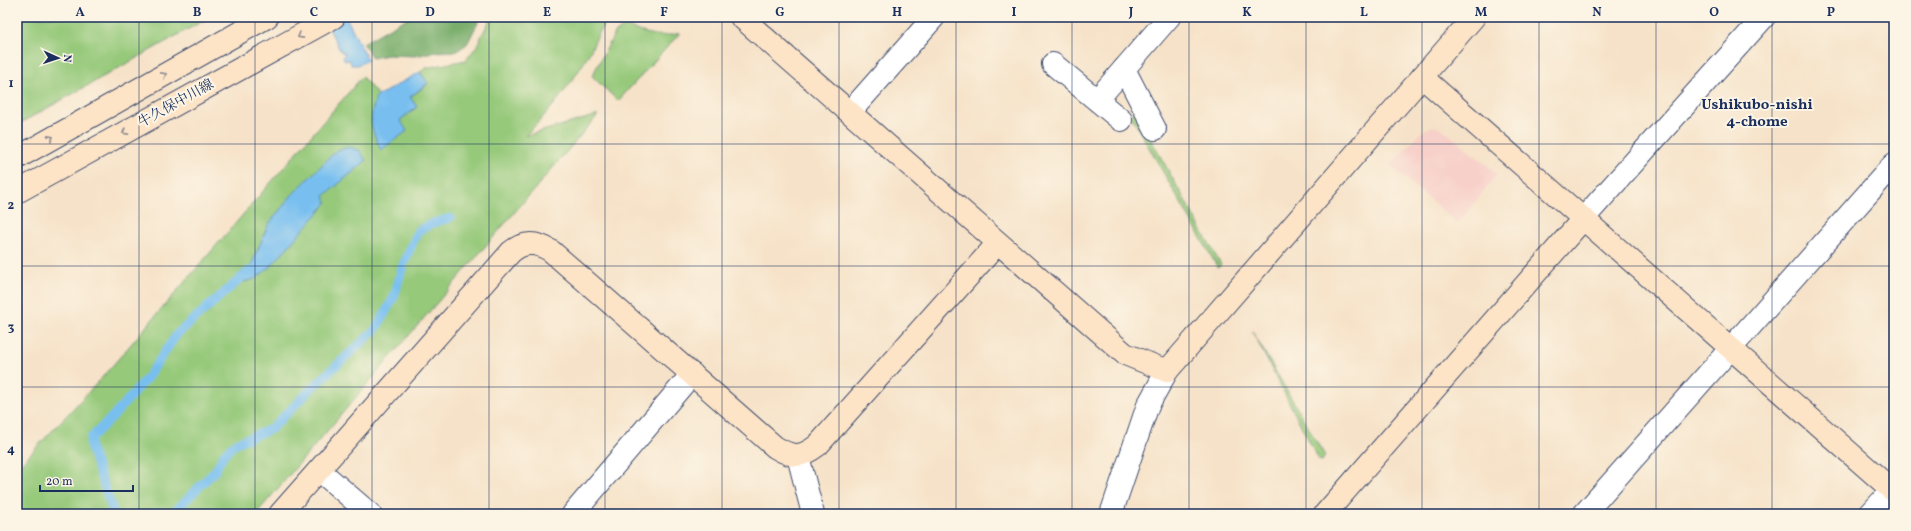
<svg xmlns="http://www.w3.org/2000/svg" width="1911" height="531" viewBox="0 0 1911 531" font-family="Vollkorn,'Noto Serif JP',serif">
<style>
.built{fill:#f7d0c9}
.green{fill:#96c97a;stroke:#587c6c}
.forest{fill:#78ad6a;stroke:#4a6e64}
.water{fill:#78bff0;stroke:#4a77a7}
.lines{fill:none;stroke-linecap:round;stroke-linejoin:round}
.stream{stroke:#78bff0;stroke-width:9}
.street-casing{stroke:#3c4a6e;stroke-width:24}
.secondary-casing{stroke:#3c4a6e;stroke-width:24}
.street{stroke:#fff;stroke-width:22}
.secondary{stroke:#fee4c6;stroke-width:22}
.oneway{stroke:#8c8a92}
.grid{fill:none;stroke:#1b2f5e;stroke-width:1;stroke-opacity:0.55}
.labels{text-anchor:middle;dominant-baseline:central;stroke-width:4;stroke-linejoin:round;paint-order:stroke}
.street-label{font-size:14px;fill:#1b2f5e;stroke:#fcf5e5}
.neighbourhood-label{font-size:15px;font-weight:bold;fill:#1b2f5e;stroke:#fcf5e5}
.neatline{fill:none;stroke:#1b2f5e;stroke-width:1.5}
.grid-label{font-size:13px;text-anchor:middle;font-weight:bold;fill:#1b2f5e}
</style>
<rect width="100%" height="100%" fill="#fcf5e5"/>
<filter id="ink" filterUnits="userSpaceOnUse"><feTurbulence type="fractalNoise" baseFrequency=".025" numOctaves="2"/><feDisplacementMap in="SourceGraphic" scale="8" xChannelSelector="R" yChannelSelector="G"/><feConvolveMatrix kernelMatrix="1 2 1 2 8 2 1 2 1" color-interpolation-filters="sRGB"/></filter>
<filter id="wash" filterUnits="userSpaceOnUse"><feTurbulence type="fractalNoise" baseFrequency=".012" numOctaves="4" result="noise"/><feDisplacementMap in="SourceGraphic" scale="16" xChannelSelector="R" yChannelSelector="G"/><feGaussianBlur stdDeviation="0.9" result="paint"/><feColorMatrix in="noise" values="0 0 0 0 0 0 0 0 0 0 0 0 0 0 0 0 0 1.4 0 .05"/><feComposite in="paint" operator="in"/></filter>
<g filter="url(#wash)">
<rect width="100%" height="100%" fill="#f6e2c8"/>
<polygon class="built" points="1433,126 1441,128 1498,174 1457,223 1390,165 1423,131"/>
<g class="green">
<polygon points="17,17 210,17 17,125"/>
<path d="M491 17H608C598 32 593 49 583 64 567 90 547 114 525 136L598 115 256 514H17V468L100 380 362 77 400 120 417 107 410 97 428 84 420 72 426 68 466 60 476 47Z"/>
<path d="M624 26C646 33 657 39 680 33L618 101 592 76 615 33Z"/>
<polygon points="1132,113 1136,113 1221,265 1218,268 1131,116"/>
<polygon points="1252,331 1325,456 1322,461 1319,460"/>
</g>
<polygon class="forest" points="409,17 481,17 467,44 457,51 433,52 416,56 388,55 372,58 363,43"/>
<g class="water">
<polygon points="323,17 346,17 368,60 358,65 351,65 350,60 345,61 343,57 345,53 341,52"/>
<path d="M420 72 428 83 410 97 417 107 400 120 407 131 381 150C370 127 369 122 376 97Z"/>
<polygon points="350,147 360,151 366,161 324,196 327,203 269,268 255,279 244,282 268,225 291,196 337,150"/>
</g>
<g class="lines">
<g class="stream">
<polyline points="114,514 90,446 91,438 117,412 147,378 177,334 249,271"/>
<polyline points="172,514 215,471 224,454 236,443 271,429 312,388 376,329 394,297 403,265 418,231 433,223 450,218"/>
</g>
</g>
</g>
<g filter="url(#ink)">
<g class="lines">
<defs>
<g id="street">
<polyline points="1053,64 1121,120"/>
<polyline points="1124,69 1155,129"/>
<polyline points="1097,100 1169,17"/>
<polyline points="850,112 934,17"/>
<polyline points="1583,219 1764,17"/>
<polyline points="798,456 813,514"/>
<polyline points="319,470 370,514"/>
<polyline points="573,514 692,374"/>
<polyline points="1111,514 1148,405 1167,371"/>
<polyline points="1584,514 1894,164"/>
<polyline points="1870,514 1892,490"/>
</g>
<g id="secondary">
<polyline points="741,17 1125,354 1167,371 1474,17"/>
<polyline points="1422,77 1892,490 1894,487"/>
<polyline points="17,158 267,17"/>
<polyline points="17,192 334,17"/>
<path d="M280 514 511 252C524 241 537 242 551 251L775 447C793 458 801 458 818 445L998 243"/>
<polyline points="1325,514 1583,219"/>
</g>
</defs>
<use href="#street" class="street-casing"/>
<use href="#secondary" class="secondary-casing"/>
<use href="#street" class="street"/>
<use href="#secondary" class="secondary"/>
</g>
<defs><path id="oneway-chevron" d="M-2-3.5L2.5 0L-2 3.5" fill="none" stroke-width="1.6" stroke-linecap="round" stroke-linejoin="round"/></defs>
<g class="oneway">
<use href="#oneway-chevron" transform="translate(300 36) rotate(151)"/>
<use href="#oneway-chevron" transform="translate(164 75) rotate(-29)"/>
<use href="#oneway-chevron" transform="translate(125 132) rotate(151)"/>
<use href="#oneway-chevron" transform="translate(51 138) rotate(-29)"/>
</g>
</g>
<path class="grid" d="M139 17V514M255 17V514M372 17V514M489 17V514M605 17V514M722 17V514M839 17V514M956 17V514M1072 17V514M1189 17V514M1306 17V514M1422 17V514M1539 17V514M1656 17V514M1772 17V514M17 144H1894M17 266H1894M17 387H1894"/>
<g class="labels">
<g class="street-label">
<text transform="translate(176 104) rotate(-29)">牛久保中川線</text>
</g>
<g class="neighbourhood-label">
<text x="1757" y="105">Ushikubo-nishi<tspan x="1757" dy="17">4-chome</tspan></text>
</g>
</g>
<rect width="1911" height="531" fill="none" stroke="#fcf5e5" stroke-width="44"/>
<g transform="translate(58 58) rotate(93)" stroke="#fcf5e5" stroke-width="3" paint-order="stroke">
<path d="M0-3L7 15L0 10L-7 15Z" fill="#1b2f5e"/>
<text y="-6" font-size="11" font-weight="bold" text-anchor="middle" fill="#1b2f5e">N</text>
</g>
<path d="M40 485v6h93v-6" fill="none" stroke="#1b2f5e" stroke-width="2"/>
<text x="46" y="485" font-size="12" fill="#1b2f5e" stroke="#fcf5e5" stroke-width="3" paint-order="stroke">20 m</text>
<rect x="22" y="22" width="1867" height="487" class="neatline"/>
<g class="grid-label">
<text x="80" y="16">A</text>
<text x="197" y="16">B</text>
<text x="314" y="16">C</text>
<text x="430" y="16">D</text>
<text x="547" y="16">E</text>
<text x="664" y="16">F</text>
<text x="780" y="16">G</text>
<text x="897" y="16">H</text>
<text x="1014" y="16">I</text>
<text x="1131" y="16">J</text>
<text x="1247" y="16">K</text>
<text x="1364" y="16">L</text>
<text x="1481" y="16">M</text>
<text x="1597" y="16">N</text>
<text x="1714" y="16">O</text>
<text x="1831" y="16">P</text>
<text x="11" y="87">1</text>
<text x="11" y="209">2</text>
<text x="11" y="331">3</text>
<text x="11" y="453">4</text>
</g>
</svg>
